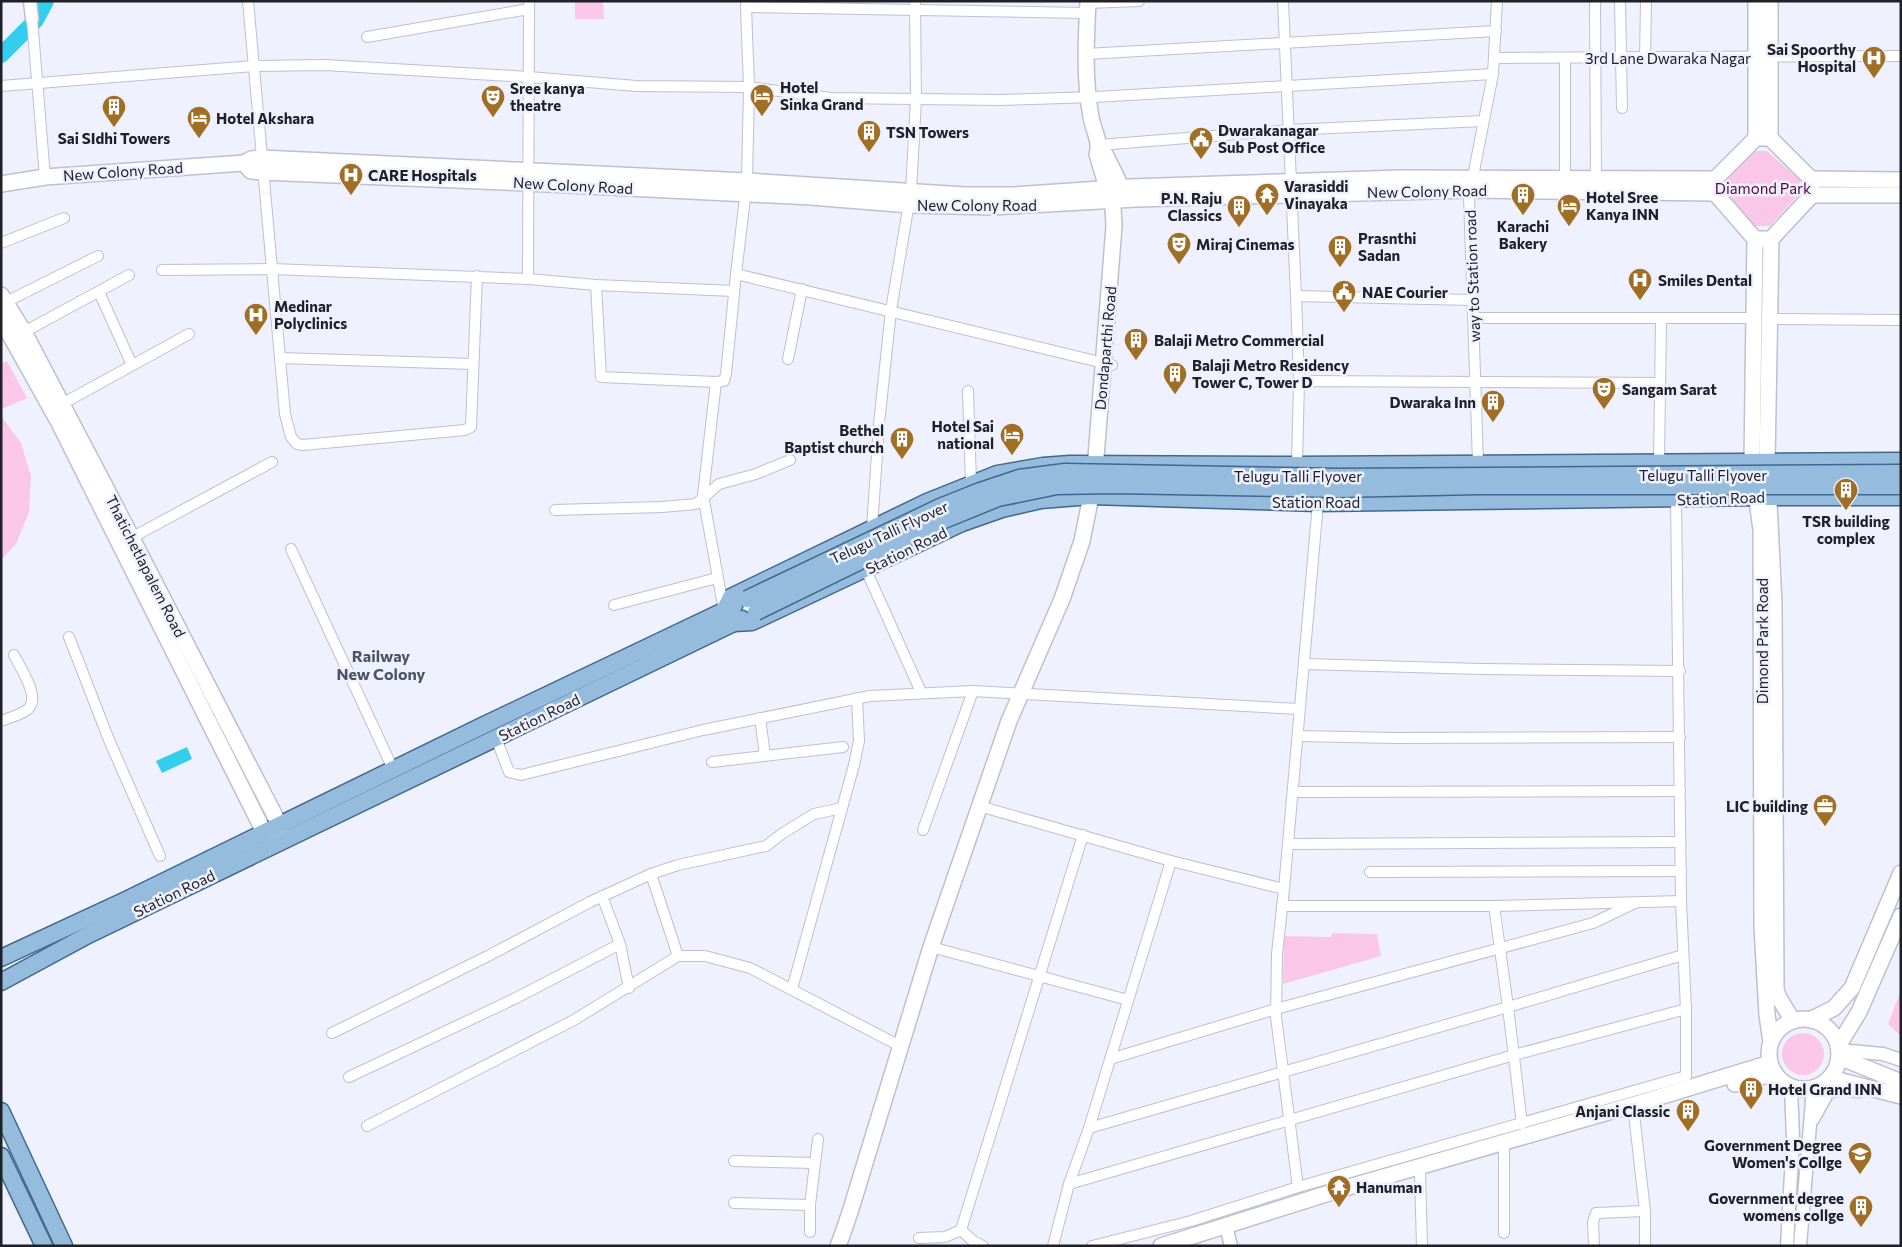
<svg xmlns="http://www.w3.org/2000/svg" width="1902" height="1247" viewBox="0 0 1902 1247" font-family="Commissioner,sans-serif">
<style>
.green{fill:#fac7e8}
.water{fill:#33ceee}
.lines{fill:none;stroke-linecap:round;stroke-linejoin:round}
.river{stroke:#33ceee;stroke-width:16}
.minor-casing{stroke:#bdc0d0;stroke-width:12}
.tertiary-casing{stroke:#bdc0d0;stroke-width:15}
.secondary-casing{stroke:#bdc0d0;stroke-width:18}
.primary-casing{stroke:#3f688e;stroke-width:19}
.minor{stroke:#fff;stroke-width:10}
.tertiary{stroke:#fff;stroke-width:12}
.secondary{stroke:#fff;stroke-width:15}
.primary{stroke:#95bcdd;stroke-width:16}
.primary-bridge-casing{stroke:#3f688e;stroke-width:19;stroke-linecap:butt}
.primary-bridge{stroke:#95bcdd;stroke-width:16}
.labels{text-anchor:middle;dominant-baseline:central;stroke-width:5;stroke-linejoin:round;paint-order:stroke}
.poi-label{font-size:15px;font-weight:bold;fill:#202127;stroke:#eff1ff;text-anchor:start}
.street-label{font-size:15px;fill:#202127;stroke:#eff1ff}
.park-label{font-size:15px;fill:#540443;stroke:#eff1ff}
.neighbourhood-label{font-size:16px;font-weight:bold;fill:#4f525f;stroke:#eff1ff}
</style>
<rect width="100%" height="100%" fill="#eff1ff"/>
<g class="green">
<polygon points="575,1 603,1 604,19 575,19"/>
<polygon points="1756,151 1767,151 1800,180 1801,192 1770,226 1755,226 1726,193 1726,180"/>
<polygon points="7,361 27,398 2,409 1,364"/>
<polygon points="1,416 21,443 31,476 29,512 16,544 1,560"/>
<polygon points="1332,933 1377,934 1381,956 1283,984 1284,936 1331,937"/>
<polygon points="1901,990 1901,1036 1888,1024"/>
<circle cx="1803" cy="1054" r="21"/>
</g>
<polygon class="water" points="187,747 192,759 162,773 156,761"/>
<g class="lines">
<polyline class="river" points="1,55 36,20 46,1"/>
<defs>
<g id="minor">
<polyline points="248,1 272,269 528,279 596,285 734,291"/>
<polyline points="1283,1 1296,296"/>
<polyline points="1595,1 1596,178"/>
<polyline points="1620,1 1622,108"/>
<polyline points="746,2 746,7 1087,13"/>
<polyline points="1088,3 1139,1"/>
<polyline points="746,7 749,87 747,181 736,274 1112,365"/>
<polyline points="32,19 45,177"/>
<polyline points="367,37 529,9"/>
<polyline points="1086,54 1496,31"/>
<polyline points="1495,58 1901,56"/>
<polyline points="1565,58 1565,178"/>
<polyline points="1645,58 1646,1"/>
<polyline points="1,86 254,66 325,65 529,77 636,86 749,87 831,98 1000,100 1095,97 1493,74"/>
<polyline points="1099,145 1289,130 1483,121"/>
<polyline points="1,243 64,218"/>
<polyline points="162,270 272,269 285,414 291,437 297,444 303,445 465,430 471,427 477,276"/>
<polyline points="528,279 529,1"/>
<polyline points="596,285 601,377 716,382 724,381 726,374 736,274"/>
<polyline points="99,292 132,365"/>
<polyline points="6,302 98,256"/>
<polyline points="1473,318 1753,318"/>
<polyline points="1769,319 1901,320"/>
<polyline points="24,332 129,275"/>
<polyline points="280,358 473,364"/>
<polyline points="788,359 802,289"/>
<polyline points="1299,381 1296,296 1472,300"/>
<polyline points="716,382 703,495 724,611"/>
<polyline points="968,391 971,483"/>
<polyline points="62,404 189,334"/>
<polyline points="1478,463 1469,197 1493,74 1497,1"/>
<polyline points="1659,463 1661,319"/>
<polyline points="1297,465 1299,381 1659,383"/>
<polyline points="555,510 662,507 696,504 719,484 756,474 790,460"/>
<polyline points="872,528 879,424 891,310 911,191 916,100 915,1"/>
<polyline points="131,538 272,462"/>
<polyline points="291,549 393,769"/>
<polyline points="866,570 921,692"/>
<polyline points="614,605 717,578"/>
<polyline points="69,637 109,740 160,856"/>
<polyline points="1304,664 1482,669 1680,671"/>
<polyline points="760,718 765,756"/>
<path d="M1 721C9 718 20 715 27 710 42 698 20 668 14 655"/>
<polyline points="1298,736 1396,738 1680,737"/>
<polyline points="496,738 509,772 521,775 703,730 870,696 973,691 1299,709"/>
<polyline points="712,762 843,747"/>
<polyline points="1294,792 1680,791"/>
<polyline points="979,806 1171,861 1284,889 1277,954 1276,1017 1298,1187"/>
<polyline points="923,830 973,691"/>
<polyline points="1289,844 1680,842"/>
<polyline points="1171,861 1089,1128 1508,1007 1522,1124"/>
<polyline points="1370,872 1681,871"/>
<polyline points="651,874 678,956"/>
<polyline points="1284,889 1318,503"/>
<polyline points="602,896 620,944 629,988"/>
<polyline points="1282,906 1494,906 1681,901"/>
<polyline points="1494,906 1508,1007 1683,955"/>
<polyline points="931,947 1128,1000"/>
<polyline points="792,989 854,765 859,741 857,698"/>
<polyline points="332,1033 488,956 590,902 651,874 678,865 766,846 783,833 814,814 842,808"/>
<polyline points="1110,1059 1276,1009 1593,923 1635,903"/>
<polyline points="349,1077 514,999 620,944"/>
<polyline points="1633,1105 1645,1211 1645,1246"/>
<polyline points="367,1126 574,1020 678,956 705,956 750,968 900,1046"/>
<polyline points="1504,1149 1504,1233"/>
<polyline points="734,1161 815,1163"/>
<polyline points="1420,1173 1422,1246"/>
<polyline points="1069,1184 1514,1055 1686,1009"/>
<polyline points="734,1203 810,1205"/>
<polyline points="961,1230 973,1241 983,1246"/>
<polyline points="810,1232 810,1205 818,1139"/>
<polyline points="919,1238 945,1237 961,1230 1083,835"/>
<polyline points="1053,1246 1069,1184 1089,1128"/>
<polyline points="1092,1246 1191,1221 1298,1187 1686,1076 1686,1009 1681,901 1676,499"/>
<polyline points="1594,1246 1593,1222 1596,1213 1645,1211"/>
</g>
<g id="tertiary">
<polyline points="30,1 32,19"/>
<polyline points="1839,1050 1883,1054 1901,1060"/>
<polyline points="1813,1119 1828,1092 1843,1089 1859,1091"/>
<polyline points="1226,1226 1231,1246"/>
<polyline points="1787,1246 1793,1138 1791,1087"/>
<polyline points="1800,1246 1813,1088"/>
</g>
<g id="secondary">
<path d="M1088 1C1086 40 1084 79 1091 117 1093 130 1101 141 1097 154L1113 208 1114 226 1096 457 1098 464"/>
<polyline points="1770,1 1770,138"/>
<polygon points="1756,138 1770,138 1811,179 1812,195 1771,239 1755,239 1715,193 1715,179"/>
<polyline points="1756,138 1756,1"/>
<polyline points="1102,148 1118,180 1121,198"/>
<polyline points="244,163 251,171 262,172 527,183 811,197 910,205 993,207 1136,199 1470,190 1715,193"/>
<polyline points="1811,179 1901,180"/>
<polyline points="1,184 45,177 244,163 251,159 261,158 747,181 965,195 1013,195 1130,187 1400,178 1715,179"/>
<polyline points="1812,195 1901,195"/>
<polyline points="1755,239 1752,462 1761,530 1762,926 1767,1015 1771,1042"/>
<polyline points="1771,239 1767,462 1774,604 1776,989 1779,998 1793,1021"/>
<polyline points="1,295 24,332 106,488 273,812 279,825 279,837"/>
<polyline points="1,319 58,421 264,832 274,839"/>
<circle cx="1804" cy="1054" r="35"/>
<polyline points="1810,1020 1834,1008 1852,988 1901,873"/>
<polyline points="1838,1046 1859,1012 1901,916"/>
<polyline points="1839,1057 1901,1082"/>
<polyline points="1830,1078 1901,1096"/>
<polyline points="1735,1084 1775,1073"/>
<path d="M838 1246C847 1223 854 1200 861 1176L931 947 1009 721 1062 599 1082 541 1091 496"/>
<polyline points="1161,1246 1342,1189 1643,1102 1770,1063"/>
</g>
<g id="primary">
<polyline points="724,611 731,597 927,502 997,474 1043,466 1070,464 1297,465 1901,461"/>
<polyline points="734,623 752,622 962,523 1002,509 1041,500 1091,496 1318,503 1758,497 1901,497"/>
<polyline points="1,958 126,900 480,727 734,606"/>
<polyline points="1,982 88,935 742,619"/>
<polyline points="1,1111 64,1246"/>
<polyline points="1,1156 44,1246"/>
</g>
</defs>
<use href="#minor" class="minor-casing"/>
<use href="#tertiary" class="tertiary-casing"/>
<use href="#secondary" class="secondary-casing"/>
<use href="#primary" class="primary-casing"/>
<use href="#minor" class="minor"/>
<use href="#tertiary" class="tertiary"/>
<use href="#secondary" class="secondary"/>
<use href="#primary" class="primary"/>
<defs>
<g id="primary-bridge">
<polyline points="747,599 940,507 980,491 1019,478 1065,472 1336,477 1901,473"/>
<polyline points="756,612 944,520 998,498 1057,486 1115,485 1337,489 1479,486 1901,486"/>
</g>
</defs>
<use href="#primary-bridge" class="primary-bridge-casing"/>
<use href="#primary-bridge" class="primary-bridge"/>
</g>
<defs>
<symbol id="hospital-pin" viewBox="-11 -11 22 30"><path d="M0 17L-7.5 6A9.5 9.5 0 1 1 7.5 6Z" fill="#a06e24" stroke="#eff1ff"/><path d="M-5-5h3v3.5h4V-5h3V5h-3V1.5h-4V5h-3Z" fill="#fff"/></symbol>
<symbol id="hotel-pin" viewBox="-11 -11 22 30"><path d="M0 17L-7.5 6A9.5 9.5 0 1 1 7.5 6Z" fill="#a06e24" stroke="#eff1ff"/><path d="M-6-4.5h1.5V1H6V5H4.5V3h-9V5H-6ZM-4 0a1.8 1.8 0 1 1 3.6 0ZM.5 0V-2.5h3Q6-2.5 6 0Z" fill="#fff"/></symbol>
<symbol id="theatre-pin" viewBox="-11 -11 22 30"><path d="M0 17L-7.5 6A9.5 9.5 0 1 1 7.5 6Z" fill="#a06e24" stroke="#eff1ff"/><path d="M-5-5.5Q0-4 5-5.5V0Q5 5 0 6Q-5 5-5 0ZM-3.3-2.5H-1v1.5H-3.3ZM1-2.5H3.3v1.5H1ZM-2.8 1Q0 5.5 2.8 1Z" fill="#fff"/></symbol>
<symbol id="building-pin" viewBox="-11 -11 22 30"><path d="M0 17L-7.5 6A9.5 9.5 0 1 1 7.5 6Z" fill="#a06e24" stroke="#eff1ff"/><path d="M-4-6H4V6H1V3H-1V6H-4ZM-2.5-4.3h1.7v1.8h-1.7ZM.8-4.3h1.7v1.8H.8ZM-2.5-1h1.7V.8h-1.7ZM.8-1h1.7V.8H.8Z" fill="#fff"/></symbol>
<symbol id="civic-pin" viewBox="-11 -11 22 30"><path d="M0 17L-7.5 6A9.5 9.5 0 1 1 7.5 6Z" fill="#a06e24" stroke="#eff1ff"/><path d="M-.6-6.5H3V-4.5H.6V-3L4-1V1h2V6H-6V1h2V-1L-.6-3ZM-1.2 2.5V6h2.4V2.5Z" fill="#fff"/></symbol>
<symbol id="temple-pin" viewBox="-11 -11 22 30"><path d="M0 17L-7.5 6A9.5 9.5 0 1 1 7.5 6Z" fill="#a06e24" stroke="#eff1ff"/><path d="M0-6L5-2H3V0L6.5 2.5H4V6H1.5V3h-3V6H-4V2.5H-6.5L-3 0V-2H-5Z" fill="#fff"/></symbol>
<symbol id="office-pin" viewBox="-11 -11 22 30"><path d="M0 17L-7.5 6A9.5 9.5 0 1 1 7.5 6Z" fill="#a06e24" stroke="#eff1ff"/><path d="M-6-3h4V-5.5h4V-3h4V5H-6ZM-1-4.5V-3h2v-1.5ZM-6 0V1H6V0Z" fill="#fff"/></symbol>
<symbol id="university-pin" viewBox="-11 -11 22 30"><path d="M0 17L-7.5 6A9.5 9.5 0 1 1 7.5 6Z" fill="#a06e24" stroke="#eff1ff"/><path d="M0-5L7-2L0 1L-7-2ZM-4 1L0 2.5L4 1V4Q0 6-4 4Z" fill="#fff"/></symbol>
</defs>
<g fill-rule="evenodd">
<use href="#hospital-pin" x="1860" y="44" width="28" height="38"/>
<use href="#hotel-pin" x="748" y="82" width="28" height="38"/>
<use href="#theatre-pin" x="479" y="83" width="28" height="38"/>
<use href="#building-pin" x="100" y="93" width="28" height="38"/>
<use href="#hotel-pin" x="185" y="104" width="28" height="38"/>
<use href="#building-pin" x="855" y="118" width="28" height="38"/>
<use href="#civic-pin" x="1187" y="125" width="28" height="38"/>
<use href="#hospital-pin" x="337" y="161" width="28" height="38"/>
<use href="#temple-pin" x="1253" y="181" width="28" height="38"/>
<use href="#building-pin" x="1509" y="181" width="28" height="38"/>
<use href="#hotel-pin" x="1555" y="192" width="28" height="38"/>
<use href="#building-pin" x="1225" y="193" width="28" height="38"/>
<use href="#theatre-pin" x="1165" y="230" width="28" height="38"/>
<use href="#building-pin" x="1326" y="233" width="28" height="38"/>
<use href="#hospital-pin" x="1626" y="266" width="28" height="38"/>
<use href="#civic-pin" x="1330" y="278" width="28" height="38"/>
<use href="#hospital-pin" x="242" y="301" width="28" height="38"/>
<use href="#building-pin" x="1122" y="326" width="28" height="38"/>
<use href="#building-pin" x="1161" y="360" width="28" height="38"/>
<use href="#theatre-pin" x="1590" y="375" width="28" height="38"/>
<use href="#building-pin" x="1479" y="388" width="28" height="38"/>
<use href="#hotel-pin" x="998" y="421" width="28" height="38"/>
<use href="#building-pin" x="888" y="425" width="28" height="38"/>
<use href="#building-pin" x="1832" y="476" width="28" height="38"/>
<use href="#office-pin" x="1811" y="792" width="28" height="38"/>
<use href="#building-pin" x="1737" y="1075" width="28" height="38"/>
<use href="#building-pin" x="1674" y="1097" width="28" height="38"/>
<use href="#university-pin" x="1846" y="1140" width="28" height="38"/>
<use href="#temple-pin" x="1325" y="1173" width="28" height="38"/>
<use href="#building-pin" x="1847" y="1193" width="28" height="38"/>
</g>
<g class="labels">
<g class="poi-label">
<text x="1856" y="49" text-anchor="end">Sai Spoorthy<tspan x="1856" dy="17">Hospital</tspan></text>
<text x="780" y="87">Hotel<tspan x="780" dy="17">Sinka Grand</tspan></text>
<text x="510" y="88">Sree kanya<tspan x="510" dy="17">theatre</tspan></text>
<text x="216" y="118">Hotel Akshara</text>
<text x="1218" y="130">Dwarakanagar<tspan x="1218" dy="17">Sub Post Office</tspan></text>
<text x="886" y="132">TSN Towers</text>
<text x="114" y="138" text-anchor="middle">Sai SIdhi Towers</text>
<text x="368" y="175">CARE Hospitals</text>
<text x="1284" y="186">Varasiddi<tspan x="1284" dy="17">Vinayaka</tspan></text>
<text x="1586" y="197">Hotel Sree<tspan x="1586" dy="17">Kanya INN</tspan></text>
<text x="1222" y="198" text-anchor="end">P.N. Raju<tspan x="1222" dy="17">Classics</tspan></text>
<text x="1523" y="226" text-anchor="middle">Karachi<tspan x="1523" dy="17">Bakery</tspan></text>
<text x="1358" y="238">Prasnthi<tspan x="1358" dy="17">Sadan</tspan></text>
<text x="1196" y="244">Miraj Cinemas</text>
<text x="1658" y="280">Smiles Dental</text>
<text x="1362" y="292">NAE Courier</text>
<text x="274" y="306">Medinar<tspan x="274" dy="17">Polyclinics</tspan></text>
<text x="1154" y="340">Balaji Metro Commercial</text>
<text x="1192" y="365">Balaji Metro Residency<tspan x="1192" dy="17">Tower C, Tower D</tspan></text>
<text x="1622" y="389">Sangam Sarat</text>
<text x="1476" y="402" text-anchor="end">Dwaraka Inn</text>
<text x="994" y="426" text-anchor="end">Hotel Sai<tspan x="994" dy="17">national</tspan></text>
<text x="884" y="430" text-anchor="end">Bethel<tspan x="884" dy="17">Baptist church</tspan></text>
<text x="1846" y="521" text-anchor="middle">TSR building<tspan x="1846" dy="17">complex</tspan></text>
<text x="1808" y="806" text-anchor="end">LIC building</text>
<text x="1768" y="1089">Hotel Grand INN</text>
<text x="1670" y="1111" text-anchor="end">Anjani Classic</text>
<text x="1842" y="1145" text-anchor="end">Government Degree<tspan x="1842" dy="17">Women's Collge</tspan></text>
<text x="1356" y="1187">Hanuman</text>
<text x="1844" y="1198" text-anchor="end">Government degree<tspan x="1844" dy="17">womens collge</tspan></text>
</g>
<g class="street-label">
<text x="1668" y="58">3rd Lane Dwaraka Nagar</text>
<text transform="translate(123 171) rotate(-4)">New Colony Road</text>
<text transform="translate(573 185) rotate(3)">New Colony Road</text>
<text transform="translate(1427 191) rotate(-1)">New Colony Road</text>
<text x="977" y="205">New Colony Road</text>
<text transform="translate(1472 276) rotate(-92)">way to Station road</text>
<text transform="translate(1105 348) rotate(-85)">Dondaparthi Road</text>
<text x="1703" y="475">Telugu Talli Flyover</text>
<text x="1298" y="476">Telugu Talli Flyover</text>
<text transform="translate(1721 498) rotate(-2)">Station Road</text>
<text x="1316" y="502">Station Road</text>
<text transform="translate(889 532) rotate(-25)">Telugu Talli Flyover</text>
<text transform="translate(906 550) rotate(-26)">Station Road</text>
<text transform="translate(146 566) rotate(63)">Thatichetlapalem Road</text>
<text transform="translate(1762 641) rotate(-90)">Dimond Park Road</text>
<text transform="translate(539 717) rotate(-26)">Station Road</text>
<text transform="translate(174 893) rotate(-26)">Station Road</text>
</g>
<g class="park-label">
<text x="1763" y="188">Diamond Park</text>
</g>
<g class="neighbourhood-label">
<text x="381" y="655">Railway<tspan x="381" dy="18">New Colony</tspan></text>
</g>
</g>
<rect width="1902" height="1247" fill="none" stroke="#202127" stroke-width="5"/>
</svg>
